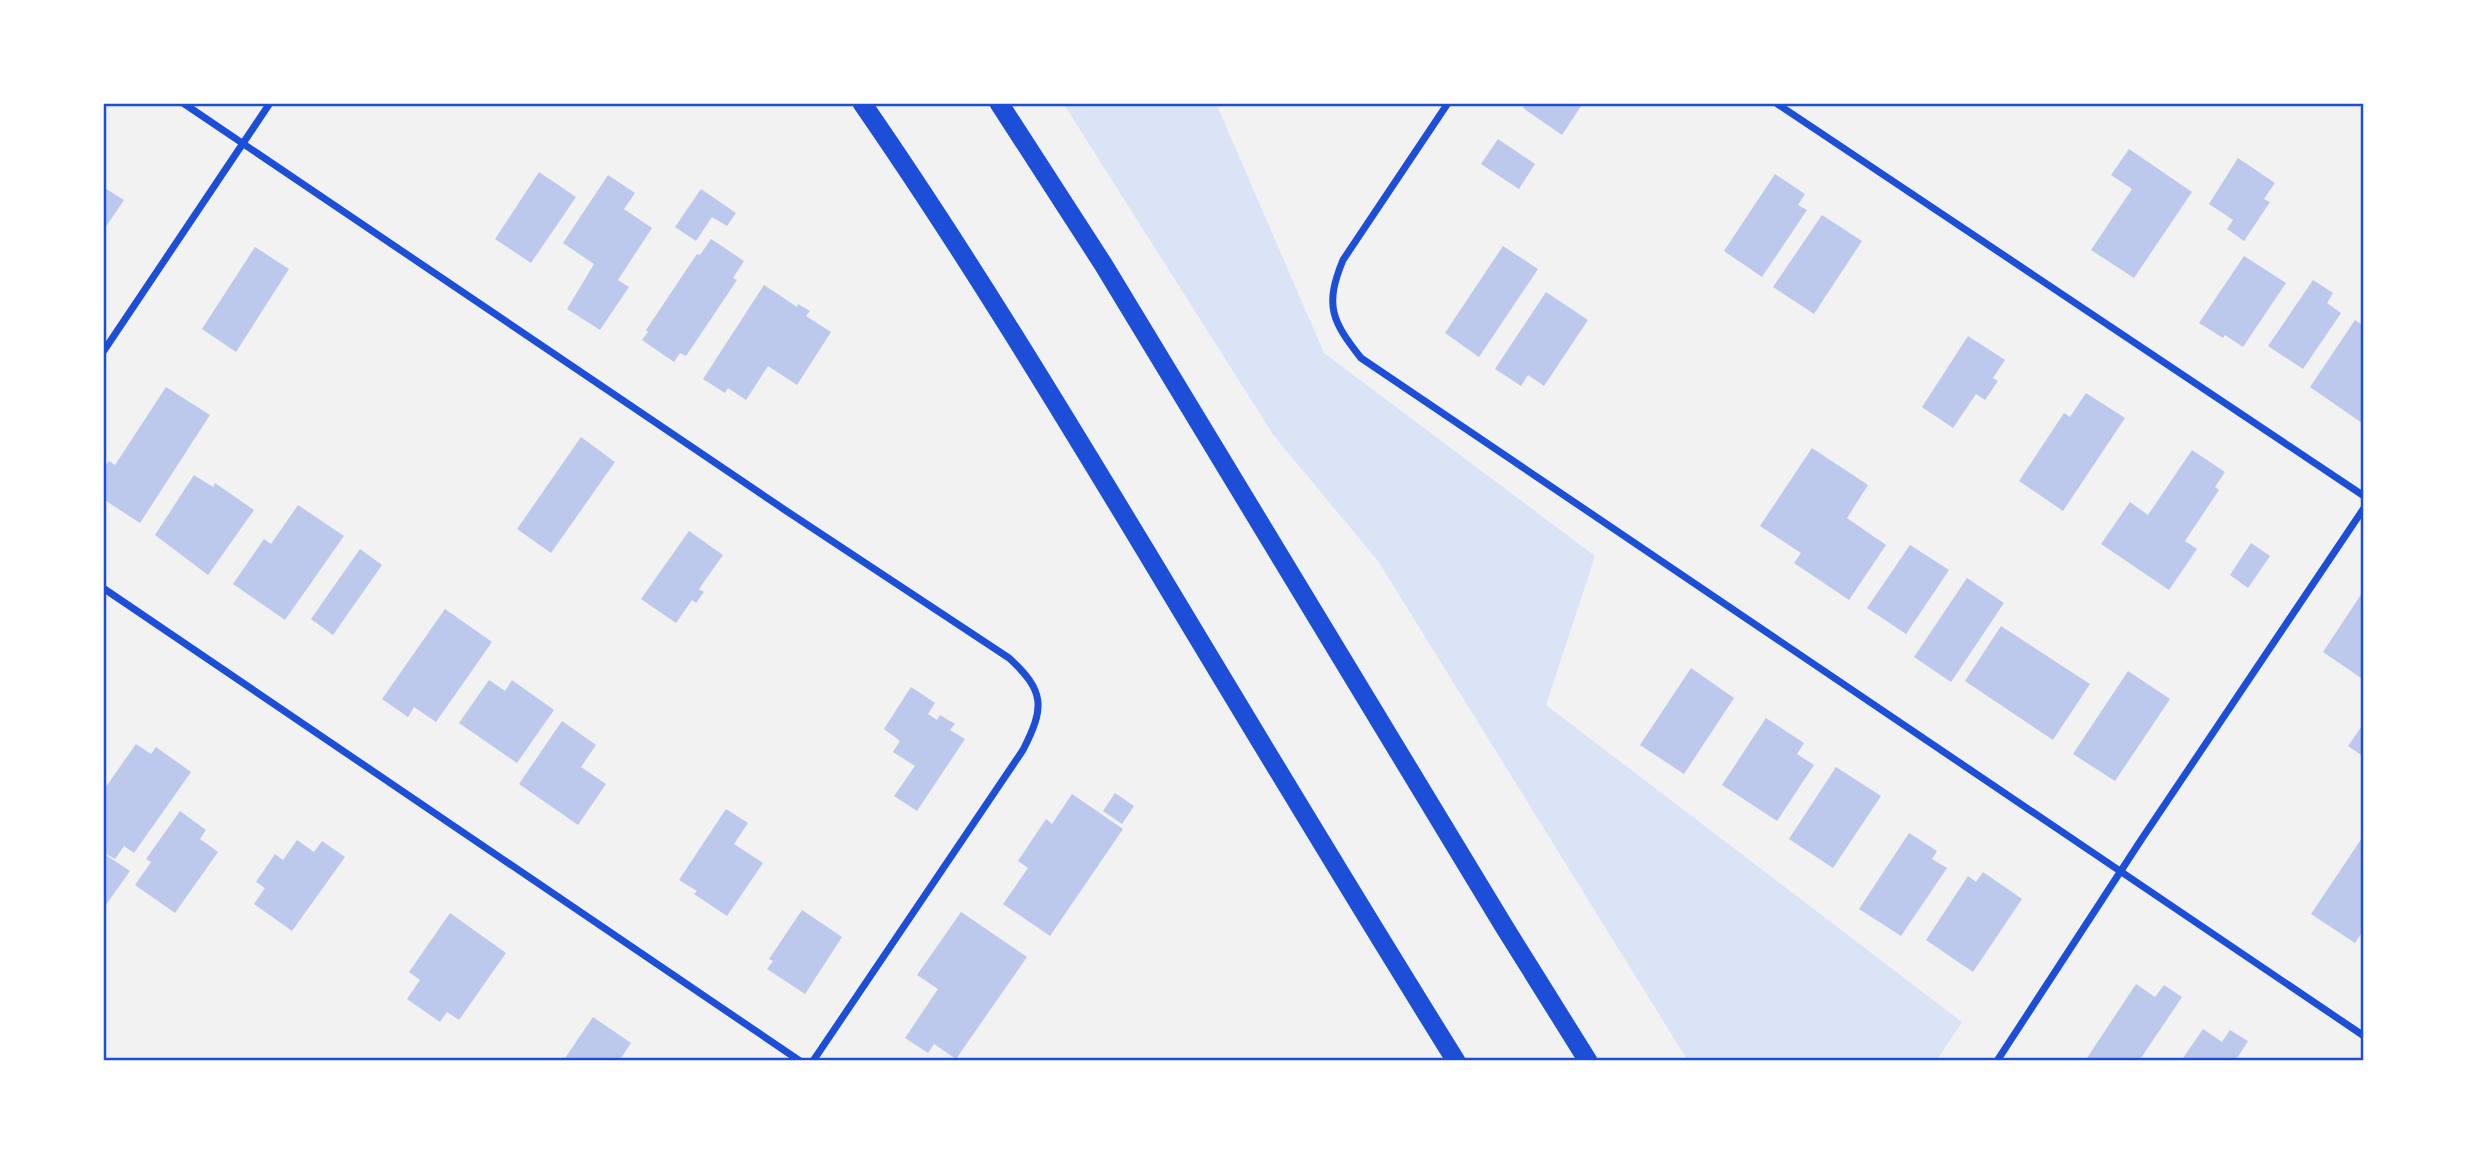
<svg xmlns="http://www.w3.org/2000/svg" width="2467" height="1164" viewBox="0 0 2467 1164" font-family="Jost,sans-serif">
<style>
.green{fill:#dbe4f7}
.building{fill:#bdc9ec}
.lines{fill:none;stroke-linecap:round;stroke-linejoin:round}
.minor{stroke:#1d4ed8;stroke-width:7}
.trunk{stroke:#1d4ed8;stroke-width:19}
.neatline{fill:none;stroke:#1d4ed8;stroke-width:2.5}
</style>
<rect width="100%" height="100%" fill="#f2f2f2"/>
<polygon class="green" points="1063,103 1216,103 1324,353 1595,556 1546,705 1962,1022 1936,1061 1688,1061 1378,561 1274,436"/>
<g class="building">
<polygon points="1526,103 1583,103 1562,135 1523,108"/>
<polygon points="1498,139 1535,164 1519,189 1481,164"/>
<polygon points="2129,149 2192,192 2134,278 2091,250 2132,189 2111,175"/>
<polygon points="2238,158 2275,183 2264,199 2270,202 2244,241 2227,229 2233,220 2209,204"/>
<polygon points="539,172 576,197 531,263 495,239"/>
<polygon points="1775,174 1805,194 1798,205 1807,210 1762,277 1724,251"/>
<polygon points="608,175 635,193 624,209 652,228 618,280 629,287 600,330 567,309 594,264 563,243"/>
<polygon points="103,187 124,200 103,231"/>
<polygon points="701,189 736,213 727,226 712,217 696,241 675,227"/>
<polygon points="1822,215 1862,241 1814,314 1773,287"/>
<polygon points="711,239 744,261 733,278 737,280 686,356 680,353 674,362 642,340 648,332 646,330 697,254 700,255"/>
<polygon points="1503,246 1538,269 1479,357 1445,333"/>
<polygon points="255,247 289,269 236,352 202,329"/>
<polygon points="2244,256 2286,283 2243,347 2225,335 2223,338 2199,323"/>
<polygon points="2313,280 2333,293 2327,303 2341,313 2303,369 2268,346"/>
<polygon points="764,285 797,307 798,304 810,311 806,316 831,332 797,385 768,366 746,400 728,388 725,393 703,379"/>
<polygon points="1546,292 1588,320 1544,386 1528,375 1521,386 1495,369"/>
<polygon points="2355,320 2364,326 2362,423 2310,387"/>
<polygon points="1968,336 2005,360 1993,378 1998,381 1985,400 1976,394 1953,428 1922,407"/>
<polygon points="166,387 210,415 140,523 103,499 103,484 106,479 103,477 103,469 109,461 115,465"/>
<polygon points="2086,393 2125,418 2063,511 2019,481 2064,413 2070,417"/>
<polygon points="581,437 615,462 551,553 517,529"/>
<polygon points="1812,448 1868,485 1847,518 1886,545 1849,600 1794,563 1801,553 1760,526"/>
<polygon points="2192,450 2225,472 2215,487 2219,490 2185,541 2197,549 2169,590 2101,544 2130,502 2148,515"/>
<polygon points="194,475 213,487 215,483 254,510 208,575 155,535"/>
<polygon points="298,505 344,536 285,620 233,584 264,539 271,544"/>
<polygon points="689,531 723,555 699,589 704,592 696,603 692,600 676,623 641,599"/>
<polygon points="2251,543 2270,556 2248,588 2230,575"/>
<polygon points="1910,545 1949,570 1906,634 1867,608"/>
<polygon points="360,549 382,565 333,635 311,619"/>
<polygon points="1967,578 2004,603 1951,682 1914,657"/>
<polygon points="2364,590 2364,680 2323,652"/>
<polygon points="445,609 492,642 436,722 414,707 408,717 382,699"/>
<polygon points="2001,626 2090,684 2053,740 1965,681"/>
<polygon points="1691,668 1734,698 1684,774 1640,745"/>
<polygon points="2128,671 2170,699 2115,781 2073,754"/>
<polygon points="489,680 505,691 512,680 554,710 517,763 459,723"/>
<polygon points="911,687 935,703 928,714 937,720 940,715 955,724 950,730 965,739 917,811 894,796 915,766 893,752 900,741 884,729"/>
<polygon points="1766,718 1804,743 1797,754 1814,765 1777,821 1722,785"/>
<polygon points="562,721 596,745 581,767 606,784 578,825 519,784"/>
<polygon points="2364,723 2364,757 2348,746"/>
<polygon points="136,744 151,754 156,747 191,772 134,853 124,846 115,859 103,852 103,791"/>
<polygon points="1836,767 1881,796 1833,868 1789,839"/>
<polygon points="1115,793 1134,806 1122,824 1103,811"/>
<polygon points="1072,794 1123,829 1050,936 1003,904 1028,868 1018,861 1046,819 1052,824"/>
<polygon points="726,809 748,823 734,844 763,863 727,916 694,894 697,891 679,880"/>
<polygon points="180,811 206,830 200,839 218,852 175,913 135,885 151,862 146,859"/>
<polygon points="1909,833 1937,851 1932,859 1947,868 1901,936 1859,909"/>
<polygon points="2364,835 2364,929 2355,943 2311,914"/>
<polygon points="297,840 314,852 322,841 345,857 292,931 254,904 265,888 256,882 275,854 283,860"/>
<polygon points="103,853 130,871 103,909"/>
<polygon points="1983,872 2022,899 1973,972 1926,940 1968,876 1976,882"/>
<polygon points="802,910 842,937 805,994 767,969 773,961 769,959"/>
<polygon points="961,912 1027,957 956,1059 934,1044 928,1053 905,1038 938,989 917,975"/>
<polygon points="450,913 506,953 459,1020 447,1012 440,1022 407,999 420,980 409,972"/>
<polygon points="2136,984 2155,997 2164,985 2182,997 2139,1061 2085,1061"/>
<polygon points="593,1017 631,1043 619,1061 563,1061"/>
<polygon points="2203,1029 2222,1042 2230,1030 2248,1041 2235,1061 2181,1061"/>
</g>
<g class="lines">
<g class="minor">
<path d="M183 103 782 508 1009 658C1045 691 1045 707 1023 750L813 1061"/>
<path d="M1448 103 1343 260C1324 306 1332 321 1361 358L2364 1036"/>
<polyline points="1776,103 2364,496"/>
<polyline points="103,352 270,103"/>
<polyline points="103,588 800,1061"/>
<polyline points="1997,1061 2141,840 2364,508"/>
</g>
<g class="trunk">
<path d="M862 103C963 249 1055 401 1147 553 1249 723 1351 893 1456 1061"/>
<polyline points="999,103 1103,264 1505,928 1588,1061"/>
</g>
</g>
<rect width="2467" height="1164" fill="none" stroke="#ffffff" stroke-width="210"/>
<rect x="105" y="105" width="2257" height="954" class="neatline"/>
</svg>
